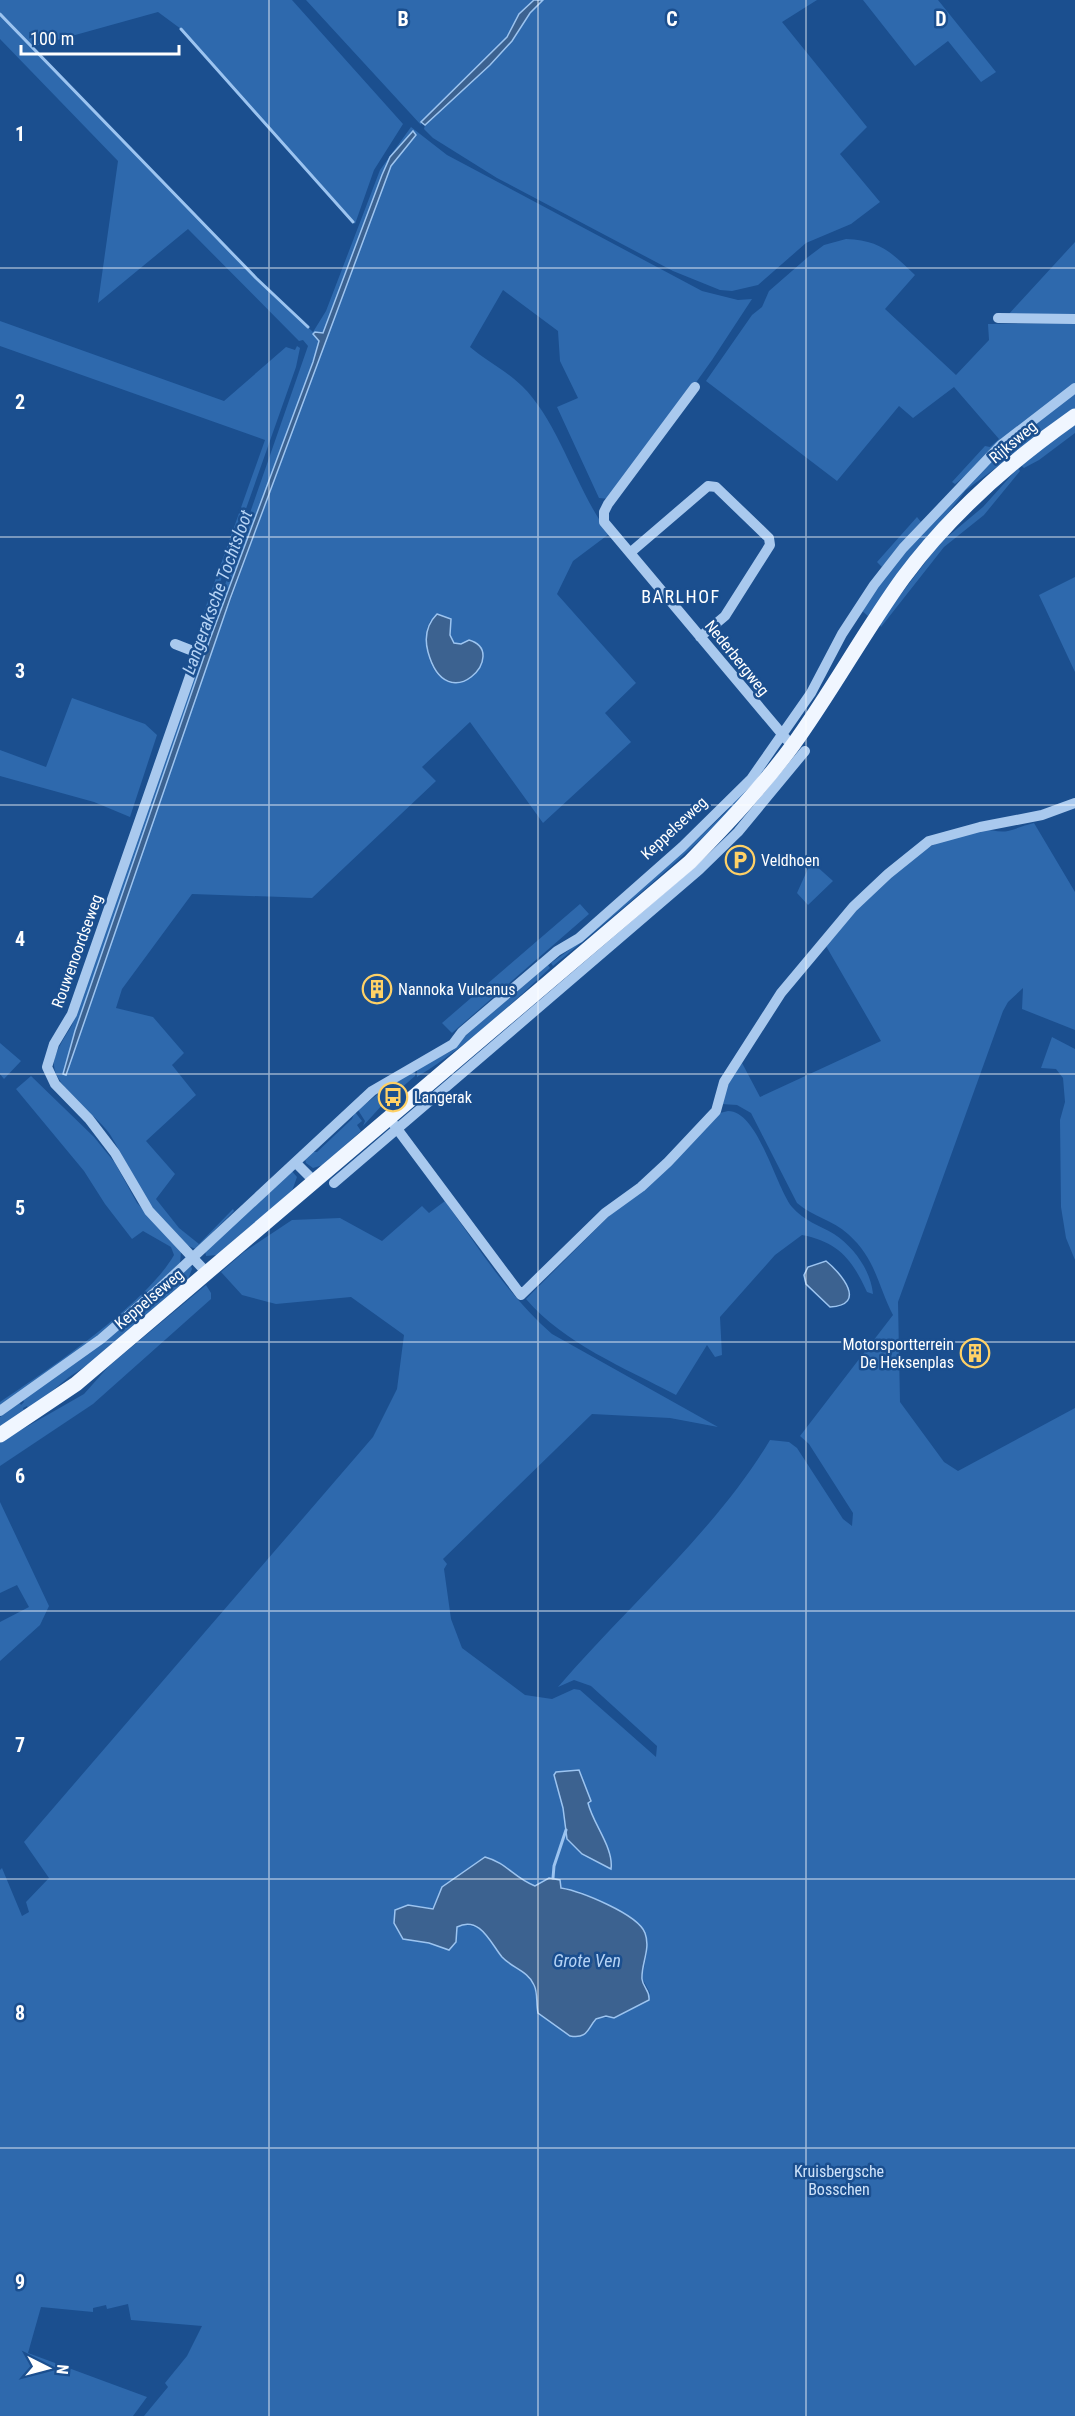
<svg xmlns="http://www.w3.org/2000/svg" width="1075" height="2416" font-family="'Roboto Condensed',sans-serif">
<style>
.green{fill:#2e69ad;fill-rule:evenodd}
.water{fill:#3c6290;stroke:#9cc4f0;stroke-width:1.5}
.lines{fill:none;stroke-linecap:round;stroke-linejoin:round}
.stream{stroke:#9cc4f0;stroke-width:3}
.minor{stroke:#a9c9ee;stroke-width:10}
.major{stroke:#f0f6ff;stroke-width:15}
.grid{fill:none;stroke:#fff;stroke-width:1.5;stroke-opacity:0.55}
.labels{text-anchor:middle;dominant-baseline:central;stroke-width:5;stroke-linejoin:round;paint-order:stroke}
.street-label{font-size:16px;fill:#fff;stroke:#1b4f8f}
.poi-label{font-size:16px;fill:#fff;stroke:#1b4f8f;text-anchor:start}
.park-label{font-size:16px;fill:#cfe3fa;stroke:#1b4f8f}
.water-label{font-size:18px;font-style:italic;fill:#b5d3f5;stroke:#1b4f8f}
.neighbourhood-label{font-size:18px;letter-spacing:1.5px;fill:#fff;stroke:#1b4f8f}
.grid-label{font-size:20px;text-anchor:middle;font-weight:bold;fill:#fff;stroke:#1b4f8f;stroke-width:5;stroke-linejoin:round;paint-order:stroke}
</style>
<rect width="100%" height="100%" fill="#1b4f8f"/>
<path class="green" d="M0 0H292L403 124 374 170 355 224 181 29 158 12 32 47 256 278 313 332 326 311 380 170 411 127 447 155 702 291 738 300 752 299 712 360 628 478 609 499 599 498 557 407 578 398 560 361 558 331 503 290 470 347C486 361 507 371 522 386 559 422 576 490 609 534L573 561 557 594 636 683 605 713 631 742 543 823 470 722 422 767 436 781 312 898 192 894 122 989 116 1008 153 1017 184 1053 172 1065 196 1095 146 1141 175 1174 156 1199 179 1228 199 1244 233 1209 234 1211 196 1249C161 1239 128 1162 109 1133 96 1115 56 1088 54 1066 53 1053 66 1036 72 1025L308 346 303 340 299 341 188 229 98 303 118 161 0 39ZM318 338 322 342 295 424 186 722 66 1075 63 1074 75 1031 209 642 313 362 319 344ZM451 619 450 635 454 643 461 644 469 640 477 643 453 684C449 682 443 679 439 676 427 664 421 634 431 620Z
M306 0H534L519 14 507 37 421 122V125Z
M543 0H817L782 22 867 127 840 154 880 202 851 224 806 243 758 285 732 291 720 290 673 271 497 178 433 138 424 129 425 125 490 65 512 41 530 13Z
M863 0H938L996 72 981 82 948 41 915 66Z
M846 239C880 240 892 253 915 275L885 309 956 375 989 340 988 324 1075 323V385L955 484 952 482 985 446 990 447 999 439 954 387 913 418 899 406 837 481 706 381 752 315 762 307 769 291 808 257 824 245Z
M1075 242V316L1008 315Z
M0 321 224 401 286 347 295 350 297 346 300 348 296 367 205 625 200 623 265 440 0 346Z
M1075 392V409L1013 455 1010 453 1007 455 1009 458 966 490 868 616 861 610 911 543 1001 449 1004 450 1006 448 1005 446Z
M1075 423V433L1039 460 1024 468 1021 465Z
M1018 468 1020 471 984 515 944 547 881 627 879 623 940 543 983 507Z
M917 517 921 522 882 567 877 562Z
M1075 577V672L1039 595Z
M72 698 145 724 157 735 130 817 94 802 0 776V750L46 767Z
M765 766C760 797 587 939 553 966L551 963 569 950 692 844 725 813Z
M1034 823 1075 892V1030L1022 1009 1023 988 1008 1002 1003 1011 898 1302 900 1402 944 1462 958 1471 1075 1408V2416H144L168 2387 165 2383 187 2356 202 2326 131 2320 128 2304 107 2309 106 2305 93 2308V2312L41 2307 28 2353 147 2397 133 2416H0V1870L2 1868 22 1916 29 1912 26 1902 49 1878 24 1842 373 1437 397 1389 404 1335 351 1297 276 1304 242 1295 221 1272 244 1252 292 1220 340 1218 382 1241 422 1206 429 1213 445 1201C478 1247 509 1297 552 1334L718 1427 670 1418 592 1414 443 1559 447 1564 444 1569 451 1619 462 1648 525 1695 552 1699 574 1689 580 1690 656 1757 657 1746 591 1686 574 1680 558 1687C626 1608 717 1529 770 1440L789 1442 797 1448 843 1519 852 1526 853 1513 809 1444 800 1436 893 1315C877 1284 876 1259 848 1234 833 1220 813 1217 797 1203L751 1113 737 1105 721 1104 726 1085 741 1061 760 1097 881 1041 826 946C867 898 912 839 980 830 989 829 999 833 1008 831 1016 829 1025 825 1034 823ZM485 1857 507 1867 517 1877 535 1886 549 1878 561 1888 581 1892 617 1909 641 1928 645 1932 647 1952 642 1978 650 1993 614 2018C598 2014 585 2028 570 2036L537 2004 534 1984 491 1939 480 1928 462 1924 457 1927 456 1942 419 1906 432 1909 442 1887Z
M810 864H814L833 881 808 905 797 893Z
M580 904 589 914 452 1033 442 1023Z
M548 965 550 968C508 1007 466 1047 417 1077V1069L453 1050 465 1036Z
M1052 1037 1075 1049V1260L1066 1238 1061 1207 1060 1120 1065 1102 1063 1078 1056 1069 1041 1068Z
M0 1043 21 1061 4 1079 0 1074Z
M415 1071V1076L384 1103 363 1126 365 1121 358 1110 384 1089Z
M31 1076 94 1137 115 1163 137 1203 181 1251 180 1264 106 1330 0 1406V1402C48 1370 146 1304 174 1255L171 1247 143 1231 132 1239 105 1204 84 1171 16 1089Z
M728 1111C758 1111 775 1185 792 1207 804 1221 819 1225 834 1234 854 1247 871 1271 873 1294L867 1292C852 1259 838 1242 802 1235L775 1255 720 1317 722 1355 715 1357 707 1345 676 1395C623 1367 565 1344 526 1299L618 1207 720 1113Z
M355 1112 362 1121 357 1125 361 1131 323 1165 313 1168 306 1163 305 1159 312 1152H317L352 1119Z
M291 1170 297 1177 292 1191 217 1255 206 1256 205 1251Z
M191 1266 192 1269 187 1282 92 1362 69 1377 29 1410 27 1406 23 1408 25 1413 0 1428V1417L19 1402 21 1405 24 1402 23 1400Z
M206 1285 211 1293V1299L93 1404 0 1466V1442L84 1394 109 1366Z
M0 1502 49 1606 40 1625 0 1661V1622L29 1607 17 1585 0 1593Z"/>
<path class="water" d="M534 0H543L530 13 512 41 490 65 425 125 421 122 507 37 519 14Z
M413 131 416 135 391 166 230 599 66 1075 63 1074 75 1031 209 642 313 362 319 341 313 334 315 332 323 333 382 175 390 157Z
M437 614 451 619 450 635 454 643 461 644 469 640C511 652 447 722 428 652 424 637 426 625 437 614Z
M826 1261C841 1273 868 1305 830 1307L806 1284 804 1275 808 1267Z
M579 1770 591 1801 588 1803C593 1824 614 1848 611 1869L582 1854 567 1839 563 1808 554 1775 556 1772Z
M485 1857C507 1863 514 1878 535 1886L549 1878 560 1880 561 1888C580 1891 638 1914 645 1933 651 1949 641 1964 642 1979 643 1988 650 1990 649 2000L614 2018 606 2016 596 2019C587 2029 588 2039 570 2036L538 2013C536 2004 538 1993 534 1985 528 1971 512 1968 502 1957 491 1944 480 1915 457 1927L456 1942 449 1950 429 1943 403 1939 394 1923 395 1910 408 1905 433 1909 442 1887Z"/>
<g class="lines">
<path class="stream" d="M0 14 256 278 308 327
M181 29 353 222
M553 1878 554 1866 566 1830"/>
<path class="minor" d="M998 318 1075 319
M695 387 608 504 604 512V522L787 740
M631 552 708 486 716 487 769 538 770 545 725 616 700 637
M175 644 198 653 72 1014 54 1044 47 1067 55 1084 89 1119 115 1153 149 1211 207 1273
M389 1118 521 1295 605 1213 641 1187 668 1162 716 1111 724 1082 781 993 853 907 888 874 929 841 980 827 1042 815 1075 803
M296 1163 314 1181
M334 1183 699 870 738 832 805 751
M0 1411 101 1339 160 1288 372 1091 453 1044 462 1032 557 951 579 938 682 847 751 779 811 693 842 634 874 585 903 548 1001 445 1075 388"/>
<path class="major" d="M0 1435 76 1384 690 862C726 825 762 787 793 745 832 691 864 632 903 578 949 516 1012 460 1075 416"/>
</g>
<path class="grid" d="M269 0V2416M538 0V2416M806 0V2416M0 268H1075M0 537H1075M0 805H1075M0 1074H1075M0 1342H1075M0 1611H1075M0 1879H1075M0 2148H1075"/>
<defs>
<g id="parking-ring" transform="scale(1.5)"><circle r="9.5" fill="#1b4f8f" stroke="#ffd166" stroke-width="1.5"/><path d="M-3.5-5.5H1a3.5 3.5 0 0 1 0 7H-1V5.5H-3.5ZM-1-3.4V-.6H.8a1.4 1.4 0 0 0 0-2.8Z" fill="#ffd166"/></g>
<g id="building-ring" transform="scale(1.5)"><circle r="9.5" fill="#1b4f8f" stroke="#ffd166" stroke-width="1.5"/><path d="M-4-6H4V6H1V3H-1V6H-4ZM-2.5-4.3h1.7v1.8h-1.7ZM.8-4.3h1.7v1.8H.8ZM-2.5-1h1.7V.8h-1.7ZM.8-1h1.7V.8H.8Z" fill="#ffd166"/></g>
<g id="bus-ring" transform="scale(1.5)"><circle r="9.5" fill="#1b4f8f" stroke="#ffd166" stroke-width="1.5"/><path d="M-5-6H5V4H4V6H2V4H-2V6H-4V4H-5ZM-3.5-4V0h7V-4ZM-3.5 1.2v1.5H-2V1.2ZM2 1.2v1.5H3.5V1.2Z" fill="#ffd166"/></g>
</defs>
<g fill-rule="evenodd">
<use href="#parking-ring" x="740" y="860"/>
<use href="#building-ring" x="377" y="989"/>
<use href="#bus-ring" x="393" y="1097"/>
<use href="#building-ring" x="975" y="1353"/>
</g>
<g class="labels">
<g class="street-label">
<text transform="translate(1013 442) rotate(-40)">Rijksweg</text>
<text transform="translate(737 658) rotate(51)">Nederbergweg</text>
<text transform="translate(674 828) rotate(-43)">Keppelseweg</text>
<text transform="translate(77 951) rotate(-70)">Rouwenoordseweg</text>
<text transform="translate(149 1299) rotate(-40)">Keppelseweg</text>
</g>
<g class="poi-label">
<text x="761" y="860">Veldhoen</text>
<text x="398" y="989">Nannoka Vulcanus</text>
<text x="414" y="1097">Langerak</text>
<text x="954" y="1344" text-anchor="end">Motorsportterrein<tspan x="954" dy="18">De Heksenplas</tspan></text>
</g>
<g class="park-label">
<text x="839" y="2171">Kruisbergsche<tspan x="839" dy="18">Bosschen</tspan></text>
</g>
<g class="water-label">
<text transform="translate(217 592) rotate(-70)">Langeraksche Tochtsloot</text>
<text x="587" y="1960">Grote Ven</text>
</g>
<g class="neighbourhood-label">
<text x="681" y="596">BARLHOF</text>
</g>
</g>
<g class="grid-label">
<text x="403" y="26">B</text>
<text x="672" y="26">C</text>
<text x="941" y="26">D</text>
<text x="20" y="141">1</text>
<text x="20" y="409">2</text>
<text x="20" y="678">3</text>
<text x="20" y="946">4</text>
<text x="20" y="1215">5</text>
<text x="20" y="1483">6</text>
<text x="20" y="1752">7</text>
<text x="20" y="2020">8</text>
<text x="20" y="2289">9</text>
</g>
<g transform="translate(48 2368) rotate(96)" stroke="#1b4f8f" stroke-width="4.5" paint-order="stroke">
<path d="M0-4.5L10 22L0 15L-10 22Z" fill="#ffffff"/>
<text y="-9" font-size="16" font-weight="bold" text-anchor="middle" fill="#ffffff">N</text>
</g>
<path d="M21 45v9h158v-9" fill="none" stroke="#ffffff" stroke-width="3"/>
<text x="30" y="45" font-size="18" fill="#ffffff" stroke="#1b4f8f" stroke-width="4.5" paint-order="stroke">100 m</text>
</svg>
